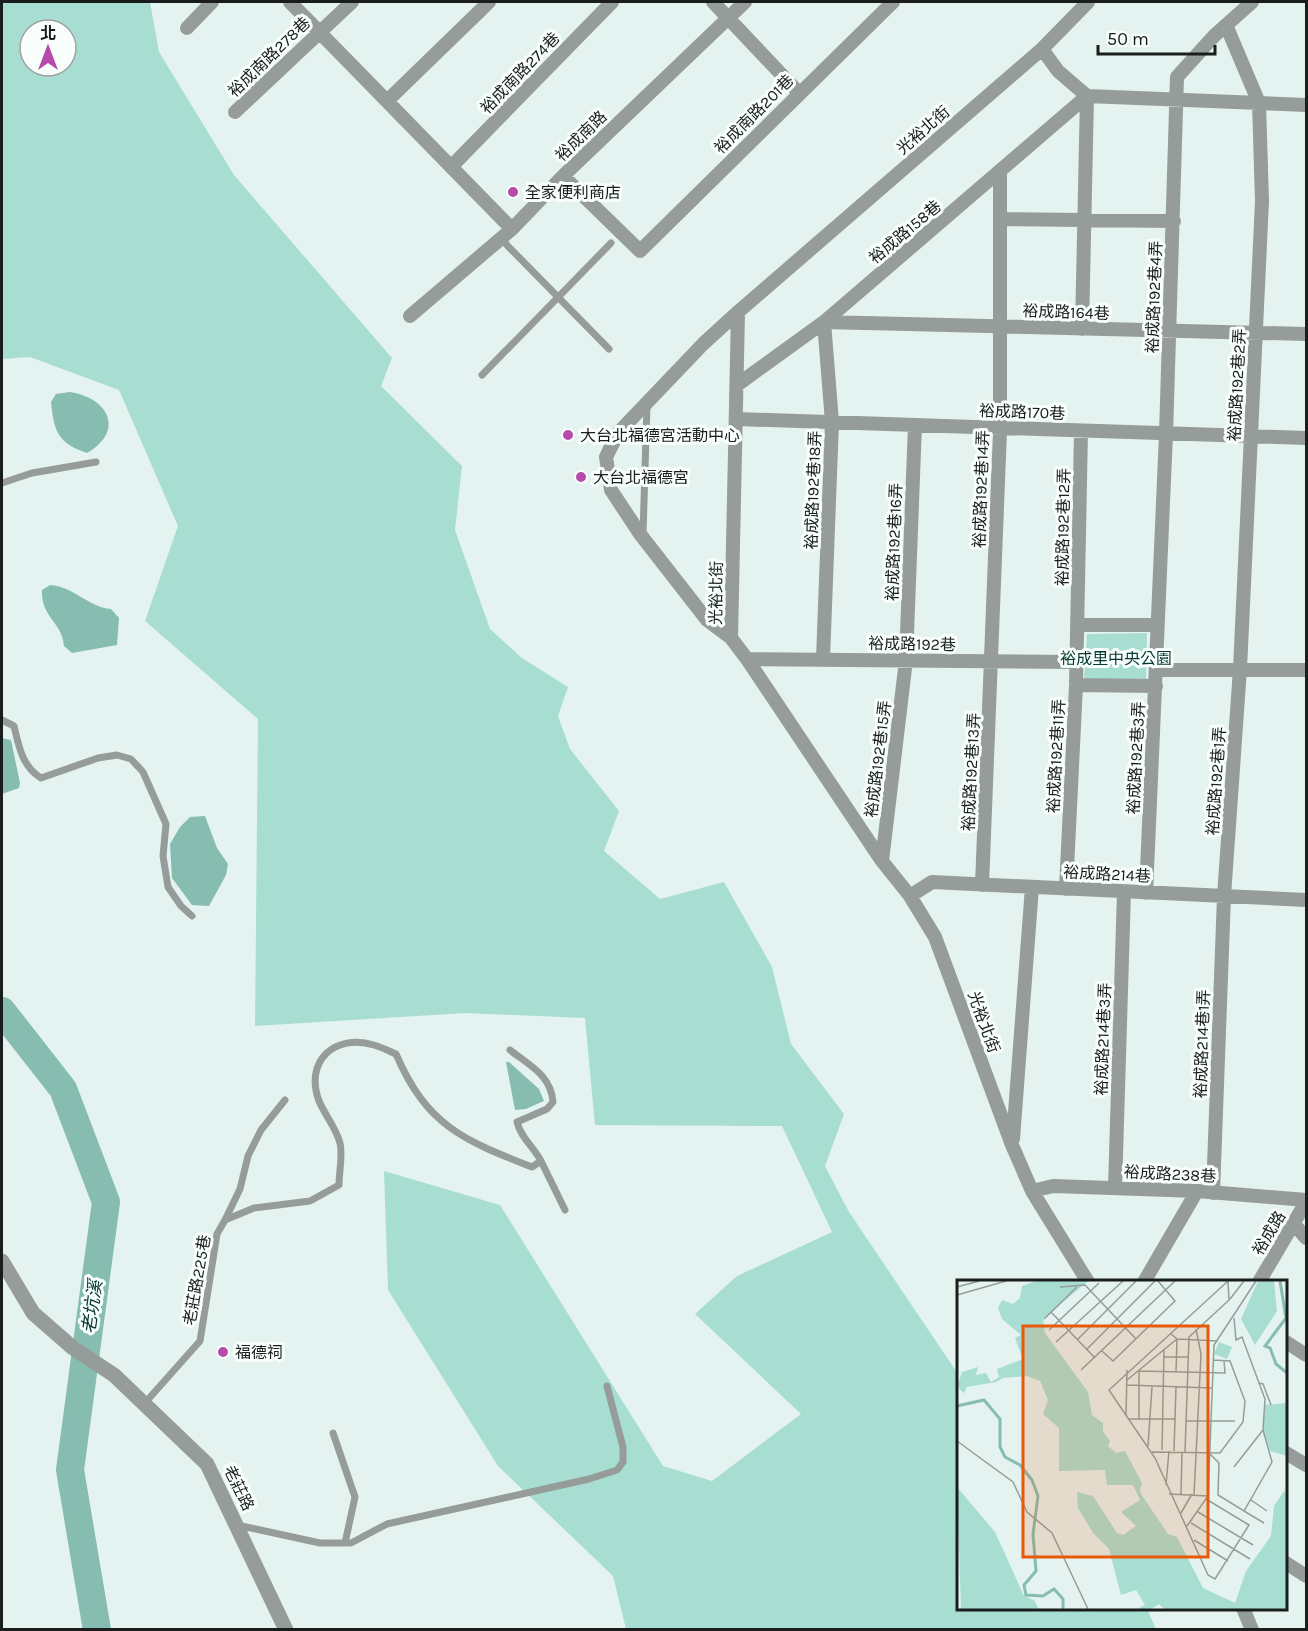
<svg xmlns="http://www.w3.org/2000/svg" width="1308" height="1631" font-family="Karla,'Noto Sans TC',sans-serif">
<style>
.green{fill:#a8ded1;fill-rule:evenodd}
.water{fill:#87bdb0}
.lines{fill:none;stroke-linecap:round;stroke-linejoin:round}
.river{stroke:#87bdb0;stroke-width:28}
.service{stroke:#959c9a;stroke-width:7}
.minor{stroke:#959c9a;stroke-width:14}
.tertiary{stroke:#959c9a;stroke-width:15}
.poi-dot{fill:#b64bab;stroke:#f8fefc;stroke-width:2}
.labels{text-anchor:middle;dominant-baseline:central;stroke-width:6;stroke-linejoin:round;paint-order:stroke}
.street-label{font-size:16px;fill:#191e1d;stroke:#f8fefc}
.poi-label{font-size:16px;fill:#191e1d;stroke:#f8fefc;text-anchor:start}
.park-label{font-size:16px;fill:#053930;stroke:#f8fefc}
.water-label{font-size:18px;font-style:italic;fill:#03372e;stroke:#f8fefc}
.inset-river{fill:none;stroke:#87bdb0;stroke-width:3}
.inset-road{fill:none;stroke:#939e9b;stroke-width:1.5}
.view{fill:#e8590c;fill-opacity:0.15;stroke:#e8590c;stroke-width:3}
.inset-edge{fill:none;stroke:#191e1d;stroke-width:3}
</style>
<rect width="100%" height="100%" fill="#e4f3ef"/>
<path class="green" d="M2 2H150L159 52 234 175 392 358 381 386 462 466 455 530 490 629 522 658 568 687 558 716 570 749 619 811 604 851 660 899 724 882 772 967 791 1044 844 1114 825 1166 849 1212 958 1374V1608L1147 1609 1156 1629H626L613 1576 498 1466 388 1290 384 1171 500 1205 663 1466 712 1481 801 1414 695 1314 737 1276 832 1232 782 1126 595 1125 585 1018 465 1013 255 1026 258 719 145 621 178 526 119 390 30 357 2 359ZM30 30H66V66H30Z
M1147 633 1146 682 1084 680 1087 634Z"/>
<path class="water" d="M70 392C109 398 125 431 87 453 58 443 54 432 51 402L56 394Z
M50 585C73 586 88 607 111 609L119 618 117 645 72 653 64 646C62 621 41 618 42 590Z
M2 738 11 740 20 783 19 788 2 794Z
M205 816 217 848 228 864 226 875 209 906 192 905 172 878 170 844 180 827 190 817Z
M506 1062H509L539 1089 544 1101 526 1109 515 1110Z"/>
<g class="lines">
<path class="river" d="M2 1011 63 1089 106 1202 70 1470 97 1630"/>
<path class="service" d="M501 239 609 349
M482 375 611 243
M2 483 32 473 96 462
M643 534 647 404
M2 720 14 726C19 747 22 766 41 778L98 758 117 755 131 759 143 772 166 824 163 856 168 887 181 906 192 916
M541 1161 565 1210
M225 1220 240 1189 248 1156 261 1130 285 1100
M144 1404 200 1341 217 1234 225 1220 254 1208 310 1201 339 1185C339 1172 343 1155 340 1143 336 1128 325 1115 319 1101 304 1061 335 1033 374 1045 381 1047 389 1051 396 1054 427 1126 463 1140 532 1167L541 1161C533 1146 521 1138 517 1122L547 1109 553 1102C551 1075 529 1065 510 1050
M333 1433 355 1497 345 1543
M237 1525 320 1543H351L387 1524 589 1479 617 1470 623 1462V1447L607 1386"/>
<path class="minor" d="M290 2 512 229
M713 2 799 93
M187 28 212 2
M1042 49 1058 71 1087 96 1082 329
M387 101 489 2
M235 112 352 2
M451 167 612 2
M563 176 640 251 893 2
M1000 219 1174 221
M410 316 512 229 563 176 745 2
M737 385 824 322 1087 96 1306 105
M736 419 1306 438
M1078 625H1157
M731 638 738 312
M747 659 1076 662
M823 659 832 422 824 322 1306 334
M1156 670H1306
M1076 685 1156 686
M882 861 906 660 915 425
M982 885 1000 431V173
M1066 889 1076 685 1081 431
M1146 893 1166 434 1177 77 1214 36 1252 2
M910 896 932 882 1306 900
M1013 1139 1032 887
M1115 1188 1124 892
M1032 1191 1053 1186 1197 1191 1306 1200
M1213 1193 1224 896 1240 669 1262 201 1259 103 1226 25
M1294 1224 1306 1238
M1088 1282 1032 1191 1012 1145 935 937 910 896 882 861 747 659 731 638 707 620 640 534 611 490 606 457 618 433 703 344 738 312 1042 49 1088 2
M1144 1282 1197 1191
M1259 1282 1306 1202
M1286 1342 1306 1355
M1286 1453 1306 1465
M1286 1563 1306 1576
M1243 1608 1252 1630"/>
<path class="tertiary" d="M2 1261 33 1313 73 1348 114 1375 207 1464 286 1630"/>
</g>
<g class="poi-dot">
<circle cx="513" cy="192" r="6"/>
<circle cx="568" cy="435" r="6"/>
<circle cx="581" cy="477" r="6"/>
<circle cx="223" cy="1352" r="6"/>
</g>
<g class="labels">
<g class="street-label">
<text transform="translate(269 57) rotate(-44)">裕成南路278巷</text>
<text transform="translate(520 73) rotate(-46)">裕成南路274巷</text>
<text transform="translate(754 114) rotate(-45)">裕成南路201巷</text>
<text transform="translate(923 130) rotate(-41)">光裕北街</text>
<text transform="translate(581 136) rotate(-44)">裕成南路</text>
<text transform="translate(905 232) rotate(-40)">裕成路158巷</text>
<text transform="translate(1154 297) rotate(-88)">裕成路192巷4弄</text>
<text transform="translate(1066 312) rotate(2)">裕成路164巷</text>
<text transform="translate(1237 385) rotate(-87)">裕成路192巷2弄</text>
<text transform="translate(1022 412) rotate(2)">裕成路170巷</text>
<text transform="translate(981 489) rotate(-88)">裕成路192巷14弄</text>
<text transform="translate(813 490) rotate(-88)">裕成路192巷18弄</text>
<text transform="translate(1063 527) rotate(-89)">裕成路192巷12弄</text>
<text transform="translate(894 542) rotate(-88)">裕成路192巷16弄</text>
<text transform="translate(716 593) rotate(-89)">光裕北街</text>
<text transform="translate(912 644) rotate(1)">裕成路192巷</text>
<text transform="translate(1056 756) rotate(-87)">裕成路192巷11弄</text>
<text transform="translate(1136 758) rotate(-87)">裕成路192巷3弄</text>
<text transform="translate(878 759) rotate(-83)">裕成路192巷15弄</text>
<text transform="translate(971 772) rotate(-87)">裕成路192巷13弄</text>
<text transform="translate(1216 781) rotate(-86)">裕成路192巷1弄</text>
<text transform="translate(1107 874) rotate(3)">裕成路214巷</text>
<text transform="translate(984 1022) rotate(70)">光裕北街</text>
<text transform="translate(1103 1039) rotate(-88)">裕成路214巷3弄</text>
<text transform="translate(1202 1044) rotate(-88)">裕成路214巷1弄</text>
<text transform="translate(1170 1174) rotate(3)">裕成路238巷</text>
<text transform="translate(1269 1233) rotate(-59)">裕成路</text>
<text transform="translate(197 1280) rotate(-80)">老莊路225巷</text>
<text transform="translate(239 1488) rotate(64)">老莊路</text>
</g>
<g class="poi-label">
<text x="525" y="192">全家便利商店</text>
<text x="580" y="435">大台北福德宮活動中心</text>
<text x="593" y="477">大台北福德宮</text>
<text x="235" y="1352">福德祠</text>
</g>
<g class="park-label">
<text x="1116" y="658">裕成里中央公園</text>
</g>
<g class="water-label">
<text transform="translate(92 1307) rotate(-82)">老坑溪</text>
</g>
</g>
<g transform="translate(957 1280)">
<rect width="330" height="330" fill="#e4f3ef"/>
<path d="M79 1H131L86 39 88 53 131 112 135 135 146 143V152L153 161 151 166 159 173 168 171 185 203 183 211 186 217 211 254 220 257 246 308 278 323 289 291 314 256 317 226 327 211 330 213V329H207L202 324 194 329H180L188 325 179 310 164 315 152 269 136 253 121 228 120 212 136 216 160 253 166 255 179 246 164 232 183 220 176 205H150L148 190 102 191V148L86 134 91 120 83 101 70 96 46 98 39 102 10 107 7 113 3 110 1 104 5 92 21 87 19 95 29 93 34 102 42 97 40 89 66 79 58 58 64 55 45 39 41 28 45 20 56 24 63 18 65 6ZM301 1H317L320 31 298 65 284 39ZM262 62 275 67 270 79 257 74ZM330 123V176L313 171 306 149 308 125ZM0 207 38 252 67 316 77 320 82 329H4Z" fill="#a8ded1"/>
<path class="inset-river" d="M323 1 329 38 308 66 313 68 319 84 330 93M0 126 27 120 43 139V167L48 177 63 185 75 200 81 216 76 254 79 291 67 305 69 315 86 316 97 309 106 319V329"/>
<path class="inset-road" d="M0 7 22 1M103 7 128 5 179 59M0 15 49 1M273 19 287 1M94 32 138 78M87 39 120 7M92 50 142 3M213 53 220 59 219 92M120 60 179 1M99 62 166 1M130 69 198 1M145 71 156 81 218 21 201 1M207 77H232M124 90 218 1M170 100 220 59 261 61M302 103 306 104 314 125M170 105 255 108M169 136 170 90M172 139H218M182 139V91L268 93 267 81M229 141H278M0 161 56 202 70 232 95 253 131 329M191 166 195 107M205 170 207 70M217 171 219 107M195 172 263 173 286 142 288 121 273 81 256 80M228 172 232 57 272 20 271 2M252 173 262 183 261 215 287 231 315 182 306 150 308 119 285 57 279 60 277 38M277 187 306 150M209 205 212 171M212 214 251 216M224 214 225 172M237 215 244 74 239 49M249 219 292 245 258 299 251 295 198 178 152 110 271 1M294 220 310 231M287 231 307 243M241 232 296 265M224 233 235 214M234 243 293 279M230 246 251 216 257 65 299 1M237 260 271 281"/>
<path class="view" d="M66 46H251V277H66Z"/>
<rect width="330" height="330" class="inset-edge"/>
</g>
<rect width="1308" height="1631" fill="none" stroke="#191e1d" stroke-width="6"/>
<g transform="translate(48 48)"><circle r="28" fill="#f8fefc" stroke="#9fa4a3" stroke-width="1.5"/>
<path d="M0-4.5L10 22L0 15L-10 22Z" fill="#b64bab"/>
<text y="-9" font-size="16" font-weight="bold" text-anchor="middle" fill="#191e1d">北</text>
</g>
<path d="M1098 45v9h117v-9" fill="none" stroke="#191e1d" stroke-width="3"/>
<text x="1107" y="45" font-size="18" fill="#191e1d" stroke="#f8fefc" stroke-width="4.5" paint-order="stroke">50 m</text>
</svg>
